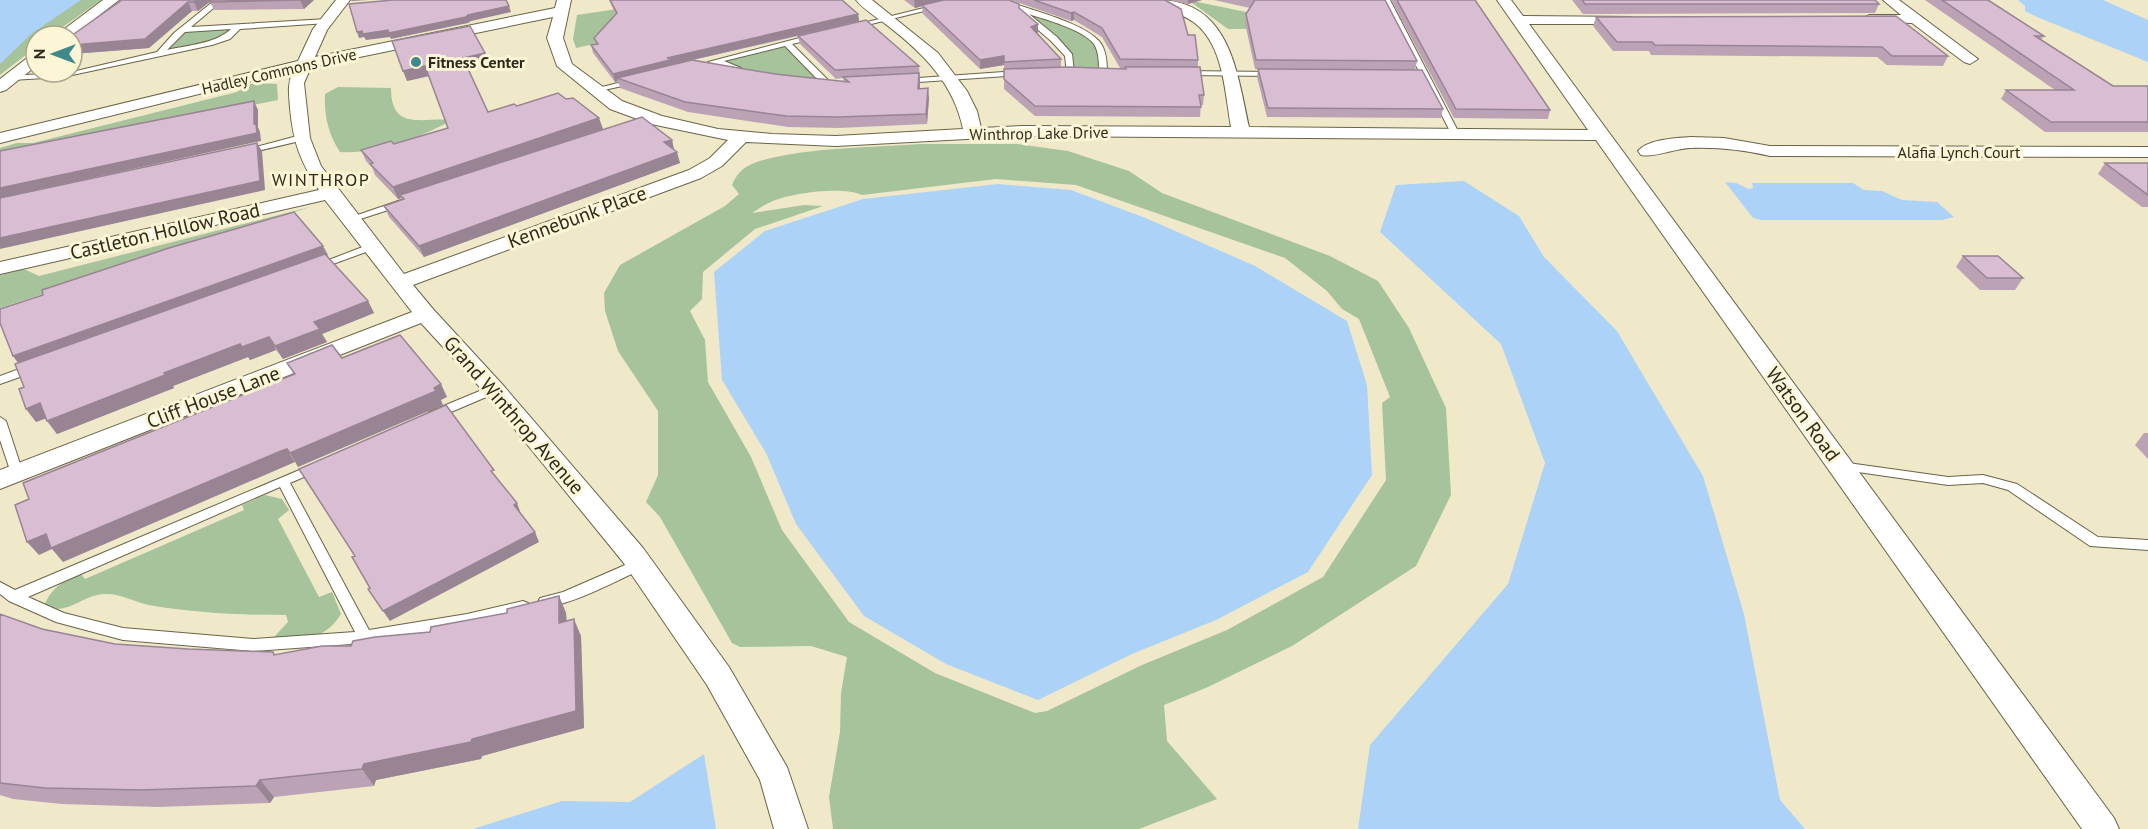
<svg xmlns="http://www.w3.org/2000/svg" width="2148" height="829" font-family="'PT Sans',sans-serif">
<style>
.green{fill:#a7c39b;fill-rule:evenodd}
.water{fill:#acd2f8}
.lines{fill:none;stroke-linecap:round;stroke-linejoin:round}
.service-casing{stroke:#696447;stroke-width:2}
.minor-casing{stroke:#696447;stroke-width:2}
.service{fill:#fff;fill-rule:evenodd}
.minor{fill:#fff;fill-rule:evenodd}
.wall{fill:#bba3b5;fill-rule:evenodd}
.shaded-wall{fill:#988493}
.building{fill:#d9bdd2;stroke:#988493;stroke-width:1.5}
.poi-dot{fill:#40898b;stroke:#fdf6d6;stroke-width:2}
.labels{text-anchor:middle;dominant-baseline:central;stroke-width:6;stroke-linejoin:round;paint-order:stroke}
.far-poi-label{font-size:16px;font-weight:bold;fill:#2c2a1e;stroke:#fdf6d6;text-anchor:start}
.far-street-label{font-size:16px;fill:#2c2a1e;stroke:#fdf6d6}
.far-neighbourhood-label{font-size:18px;letter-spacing:1.5px;fill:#2c2a1e;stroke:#fdf6d6}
.street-label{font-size:20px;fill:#2c2a1e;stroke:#fdf6d6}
</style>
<rect width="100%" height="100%" fill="#efe9c9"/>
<path class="green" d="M0 0H101L50 36H36V47L0 75Z
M793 0 576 48 573 39 577 15 650 4Z
M1188 0 1251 13 1392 28 1228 29Z
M1020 10 1081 31 1097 42 1103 72H1070L1069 56Z
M239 26 227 37 161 53 184 30Z
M786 43 825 82 755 75 716 61Z
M255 83 277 84 278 100 0 155V148L17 143H33L237 92 247 85Z
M338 87 391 88C391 132 423 117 452 120 418 139 379 154 340 152 328 134 324 115 325 94Z
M920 144H1017L1068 151 1129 171 1162 193 1330 256 1378 281 1409 328 1446 408 1451 495 1416 566 1292 646 1208 687 1164 705 1167 741 1217 799 1139 829H833L829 797 840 732 841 693 847 657 811 646 740 647 732 643 660 517 646 502 658 475V411L618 351 605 311 604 293 620 265 725 206 739 194 732 185C736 176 739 172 746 167 779 148 879 147 920 144ZM996 179 1076 185 1285 258 1327 291 1342 309 1359 319 1390 397 1382 403 1386 480 1323 577 1227 630 1142 665 1047 711 1035 713 935 673 849 622 782 530 751 457 708 382 705 340 690 311 702 299 703 272 755 229 823 206 804 205 752 213C758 209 766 204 773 201 793 193 842 186 862 195Z
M310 207 0 308V275L24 269 39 276Z
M265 495 282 499 289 510 278 519 319 597 332 592 341 614C324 642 302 638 273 638L288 622 286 615C241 615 194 613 149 605 135 602 119 593 105 594 83 594 67 617 44 606 52 587 63 581 81 574L85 579 244 510 242 505Z"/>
<path class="water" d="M0 0H81L31 34 0 64Z
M2018 0H2103L2148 20V62L2037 17 2025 11V6Z
M1464 181 1519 216 1544 257 1617 331 1703 476 1744 614 1780 800 1805 829H1358L1370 745 1508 584 1545 463 1501 344 1380 232 1396 185Z
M1725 182 1736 183 1749 189 1753 188 1752 183H1853L1864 190 1882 191 1902 200 1937 202 1954 217 1942 220H1761L1753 218Z
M998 184 1071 190 1148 219 1255 266 1347 321 1367 385 1372 475 1308 572 1216 620 1132 654 1038 700 946 664 864 616 796 524 766 453 722 380 714 272 765 231 863 199Z
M704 754 716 829H473L562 801 630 802Z"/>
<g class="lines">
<g class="service-casing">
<path id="service" d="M215 0H223L191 27 327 19 331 21 327 23 240 29 230 39 212 45 63 77 11 80 7 78 11 76 72 72 157 52 174 33ZM231 29C215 44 188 45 167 50L185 32Z
M956 0H969L855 28 851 26Z
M994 0H1004C1029 10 1082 22 1099 41 1106 49 1107 61 1107 72L1103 74 1099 72C1099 63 1099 52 1094 44 1082 29 1046 20 1029 14L1057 37 1072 54 1074 72 1067 74 1065 56 1051 41 1023 17 1022 15 1026 13Z
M1382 0H1390L1459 133 1458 135 1451 133Z
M815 34H818V38L792 44 828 80V84H822L785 46 724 61 741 68 742 70 738 72 708 62Z
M1018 71H1021V75L904 83 900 81 904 79Z
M1183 71 1273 72 1277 74 1273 76 1186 75H1183Z
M634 79 638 81 637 83 594 92 590 90Z
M301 135 305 138 304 140 245 154 241 151Z
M401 200 404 201V205L351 222 346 219Z
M373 243 377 244V248L322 268H314L313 266Z
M33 364 37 365 39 368 37 371 0 384V376Z
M494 385 500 389 498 392 437 418H429L427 415 429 412Z
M0 417 6 421 23 473 21 476H13L11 473 0 440Z
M1841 462 1948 477 1983 475 2017 484 2098 537 2148 540V550L2090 546 2008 490 1983 483 1948 485 1837 469 1835 466 1837 463Z
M316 463 320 464 322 467 320 470 290 483 369 630 467 614 523 601 528 603 530 607 528 611 467 626 365 643 253 651 123 640 56 622 9 601 0 594V582L15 590ZM280 487 355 632 253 639 123 628 64 613 28 597Z
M639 559 644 560 646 564 644 568C624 577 559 612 540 606L538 602 540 598 563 592Z"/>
</g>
<g class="minor-casing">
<path id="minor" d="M103 0H119L72 36H55Z
M336 0H350L327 30 315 57 555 8 557 0H571L563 38 572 64 622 101 662 116 718 129 772 134 836 136 963 129C954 84 924 54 888 26 878 18 864 10 856 0H872L938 53 967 91 977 111 981 128 1023 126 1231 127C1225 94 1224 47 1196 24 1185 15 1166 10 1157 0 1230 0 1237 72 1249 127L1588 130 1497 0H1511L1523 16 1632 17 1634 20 1627 24H1529L2114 818 2119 829H2082L1596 140 1023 136 836 146 746 142 722 166 701 178 413 285 433 309 502 384 643 548 729 667 787 767 808 829H774L760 780 707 685 623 562 486 394 421 323 0 489V470L412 312 325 200 0 274V262L319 190C300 161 293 142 290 108 289 94 287 84 293 71L0 143V133L298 61 313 29ZM553 17 547 38 557 66 610 109 651 124 728 140 710 158 689 170 404 274 321 166 310 138 304 83 311 67Z
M1883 0H1899L1978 59 1970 64 1964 62 1912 23 1864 22 1862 19 1869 15H1901Z
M36 53V66L6 90 0 92V79L31 55Z
M1691 137 1724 138 1770 146 2148 147V157L1770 156C1744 150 1718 147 1691 148 1676 148 1654 158 1641 155L1638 151C1648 139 1676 138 1691 137Z"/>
</g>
<use href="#service" class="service"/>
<use href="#minor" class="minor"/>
</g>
<path class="wall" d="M122 0H212L198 11H192L149 48 72 54V36Z
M314 0 304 9 214 10 210 2Z
M609 0H842L858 14 859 21 919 66 920 83V89L929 98 927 124 839 128 788 127 688 112 620 88 618 81 615 82 593 53 591 45 596 44 594 38 616 15ZM842 26 798 36 800 44 836 79 843 78 844 82 675 64Z
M904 0H1009L1038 24V33H1037L1061 59V67L1125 69 1120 68 1102 37 1074 20 1071 21 1011 0H1165L1188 35 1198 60V67L1204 95 1203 105H1201L1200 117 1035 116 1004 89V65L980 69 923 14 922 6 915 8Z
M1169 0H1202L1188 4Z
M1214 0H1385L1417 61 1415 70 1255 69 1245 23 1246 14 1250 8Z
M1391 0H1475L1550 110 1548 119 1454 118Z
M1572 0H1875L1879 4 1875 13 1583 14Z
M1925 0H1988L2044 36 2041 40 2113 86H2148V132H2045L2001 99 2006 90H2055Z
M1896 16 1948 56 1943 66 1887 65 1877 57 1651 55 1649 51H1613L1593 26 1596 17Z
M485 53 488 64 468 68 488 112 517 106 603 129 560 144 672 140 674 150 680 163 424 257 389 217 384 206 402 200 401 198 398 199 375 175 372 167 366 161 361 150 394 144 448 128 429 76 407 81Z
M1258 69 1443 109 1441 118 1267 117 1257 77Z
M2105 163H2148V207H2142L2098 174Z
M328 255 327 256 368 301 374 313 322 334 327 342 283 359 276 350 250 360 248 357 173 386 174 388 57 434 45 418 36 422 24 387 18 363 13 356Z
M1963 256 2023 278 2015 290H1980L1956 267Z
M2144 433H2148V459L2135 445Z
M559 596 566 613 567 621 581 636 584 728 482 756 481 759 376 780 374 786 274 797 270 803 158 807 62 804 13 799 0 795V614L42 629 115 644 188 649 273 652 276 655 351 646 430 632 507 613Z"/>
<path class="shaded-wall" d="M197 0H212L198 11 194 2Z
M300 0H314L304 9Z
M351 0H368L352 1Z
M914 0H947L915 8Z
M1188 0H1202L1188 4Z
M188 2 192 11 149 48 72 54V45Z
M509 6 511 12 471 21 468 23 391 39 390 37 366 40 364 37 359 38 357 32 468 15Z
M1074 12V20L1071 21V13Z
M858 14 859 21 675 64 617 78 618 81 615 82 613 74 667 58Z
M1038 24V33L1031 35V27Z
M485 53 488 64 467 68 463 58Z
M1004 56V65L980 69V60Z
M425 66 429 76 407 81 403 71Z
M919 73 920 83 919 99 918 89Z
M928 88 929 98 927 124 926 114Z
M254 101 258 110V127L260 132 261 141 0 198V188L254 124Z
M599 118 603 129 402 197 400 195 401 198 398 199 393 187Z
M672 140 674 150 664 142Z
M257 143 262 151 265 190 0 249V238Z
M677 152 680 163 424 257 419 246Z
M323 246 328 255 21 366 13 356Z
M368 301 374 313 322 334 327 342 283 359 275 346 314 322Z
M269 337 276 350 250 360 242 347Z
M240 344 248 357 173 386 174 388 57 434 47 421 164 373Z
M441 384 447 397 441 400 443 405 298 467 290 453Z
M40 403 50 417 36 422 26 409Z
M287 449 295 462 63 562 52 549 39 555 27 542 46 534Z
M517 503 521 514 518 515 514 505Z
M535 532 539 542 390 621 383 611Z
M559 596 566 613 567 640 559 623Z
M574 619 581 636 584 728 482 756 481 759 376 780 374 786 362 769 364 764 472 739Z
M260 780 274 797 270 803 256 786Z"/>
<path class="building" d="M122 0H197L194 2H188L145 39 72 45 71 36Z
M212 0H300L210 2Z
M393 0H506L509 6 468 15 466 17 389 33 388 30 363 34 362 31 357 32 349 4Z
M610 0H842L858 14 667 58 674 59 613 74 591 45 598 44 594 38 617 13Z
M944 0H1009L1019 4V8L1038 24 1031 27 1061 59 1004 62V56L980 60 922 5Z
M1034 0H1165L1181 9 1188 35H1195L1198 60 1120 59 1102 28 1074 12 1071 13Z
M1254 0H1385L1417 61 1256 60 1246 14 1255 0Z
M1397 0H1475L1550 110 1456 109Z
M1582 0H1875L1879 4H1585Z
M1942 0H1988L2044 36H2035L2113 86H2148V122H2051L2006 90H2074Z
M1896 16 1948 56H1892L1882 47 1655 45 1652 42H1617L1596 17Z
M866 20 919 66 835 70 798 36Z
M470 26 485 53 463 58 488 112 514 104 517 106 558 93 566 99 573 98 599 118 393 187 370 164 373 163 361 150 391 141 394 144 448 128 425 66 403 71 392 41Z
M692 60 775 74 849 82 843 77 919 73 918 89 928 88 926 114 838 117 786 116 685 102 617 78Z
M1068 67 1126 69 1125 67H1200L1204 95H1199L1201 107 1035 106 1004 79V69Z
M1258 69 1422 70 1443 109 1268 108Z
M254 101V124H256L257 133 0 188V151Z
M642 117 672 140 664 142 677 152 419 246 384 206 404 199 400 195Z
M257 143 260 181 0 238V198Z
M2105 163H2148V195Z
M294 212 323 246 13 356 0 323V309L43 295 42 290 169 248Z
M325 254 368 301 314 322 320 329 275 346 269 337 242 347 240 344 164 373 165 375 47 421 40 403 26 409 19 389 24 387 15 364Z
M1963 256H1998L2023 278H1987Z
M400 335 441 384 434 388 436 391 290 453 287 449 281 451 51 548 46 534 27 542 15 505 29 499 23 483 295 374 287 363 332 345 342 358Z
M446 405 494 470 491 471 517 503 514 505 535 532 383 611 368 589 370 588 352 557 355 556 299 469Z
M559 596V623L574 619 576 711 472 739 471 742 364 764 362 769 260 780 256 786 142 790 45 788 0 783V614L42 629 115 644 188 649 273 652 274 655 322 646H351L353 641 375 637 430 632 431 627 507 613V609Z"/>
<circle class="poi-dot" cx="416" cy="62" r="6"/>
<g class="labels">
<g class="far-poi-label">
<text x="428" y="62">Fitness Center</text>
</g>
<g class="far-street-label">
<text transform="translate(279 71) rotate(-13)">Hadley Commons Drive</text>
<text transform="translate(1039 133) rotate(-1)">Winthrop Lake Drive</text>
<text x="1959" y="152">Alafia Lynch Court</text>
</g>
<g class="far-neighbourhood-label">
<text x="321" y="179">WINTHROP</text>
</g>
<g class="street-label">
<text transform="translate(577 217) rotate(-20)">Kennebunk Place</text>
<text transform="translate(165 231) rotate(-13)">Castleton Hollow Road</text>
<text transform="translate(213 397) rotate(-21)">Cliff House Lane</text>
<text transform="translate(1803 414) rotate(54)">Watson Road</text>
<text transform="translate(514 415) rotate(49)">Grand Winthrop Avenue</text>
</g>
</g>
<g transform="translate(54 54) rotate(270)"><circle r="28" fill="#fdf6d6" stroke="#a9a48c" stroke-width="1.5"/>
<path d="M0-4.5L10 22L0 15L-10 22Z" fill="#40898b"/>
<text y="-9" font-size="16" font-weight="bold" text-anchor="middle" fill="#2c2a1e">N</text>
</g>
</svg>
